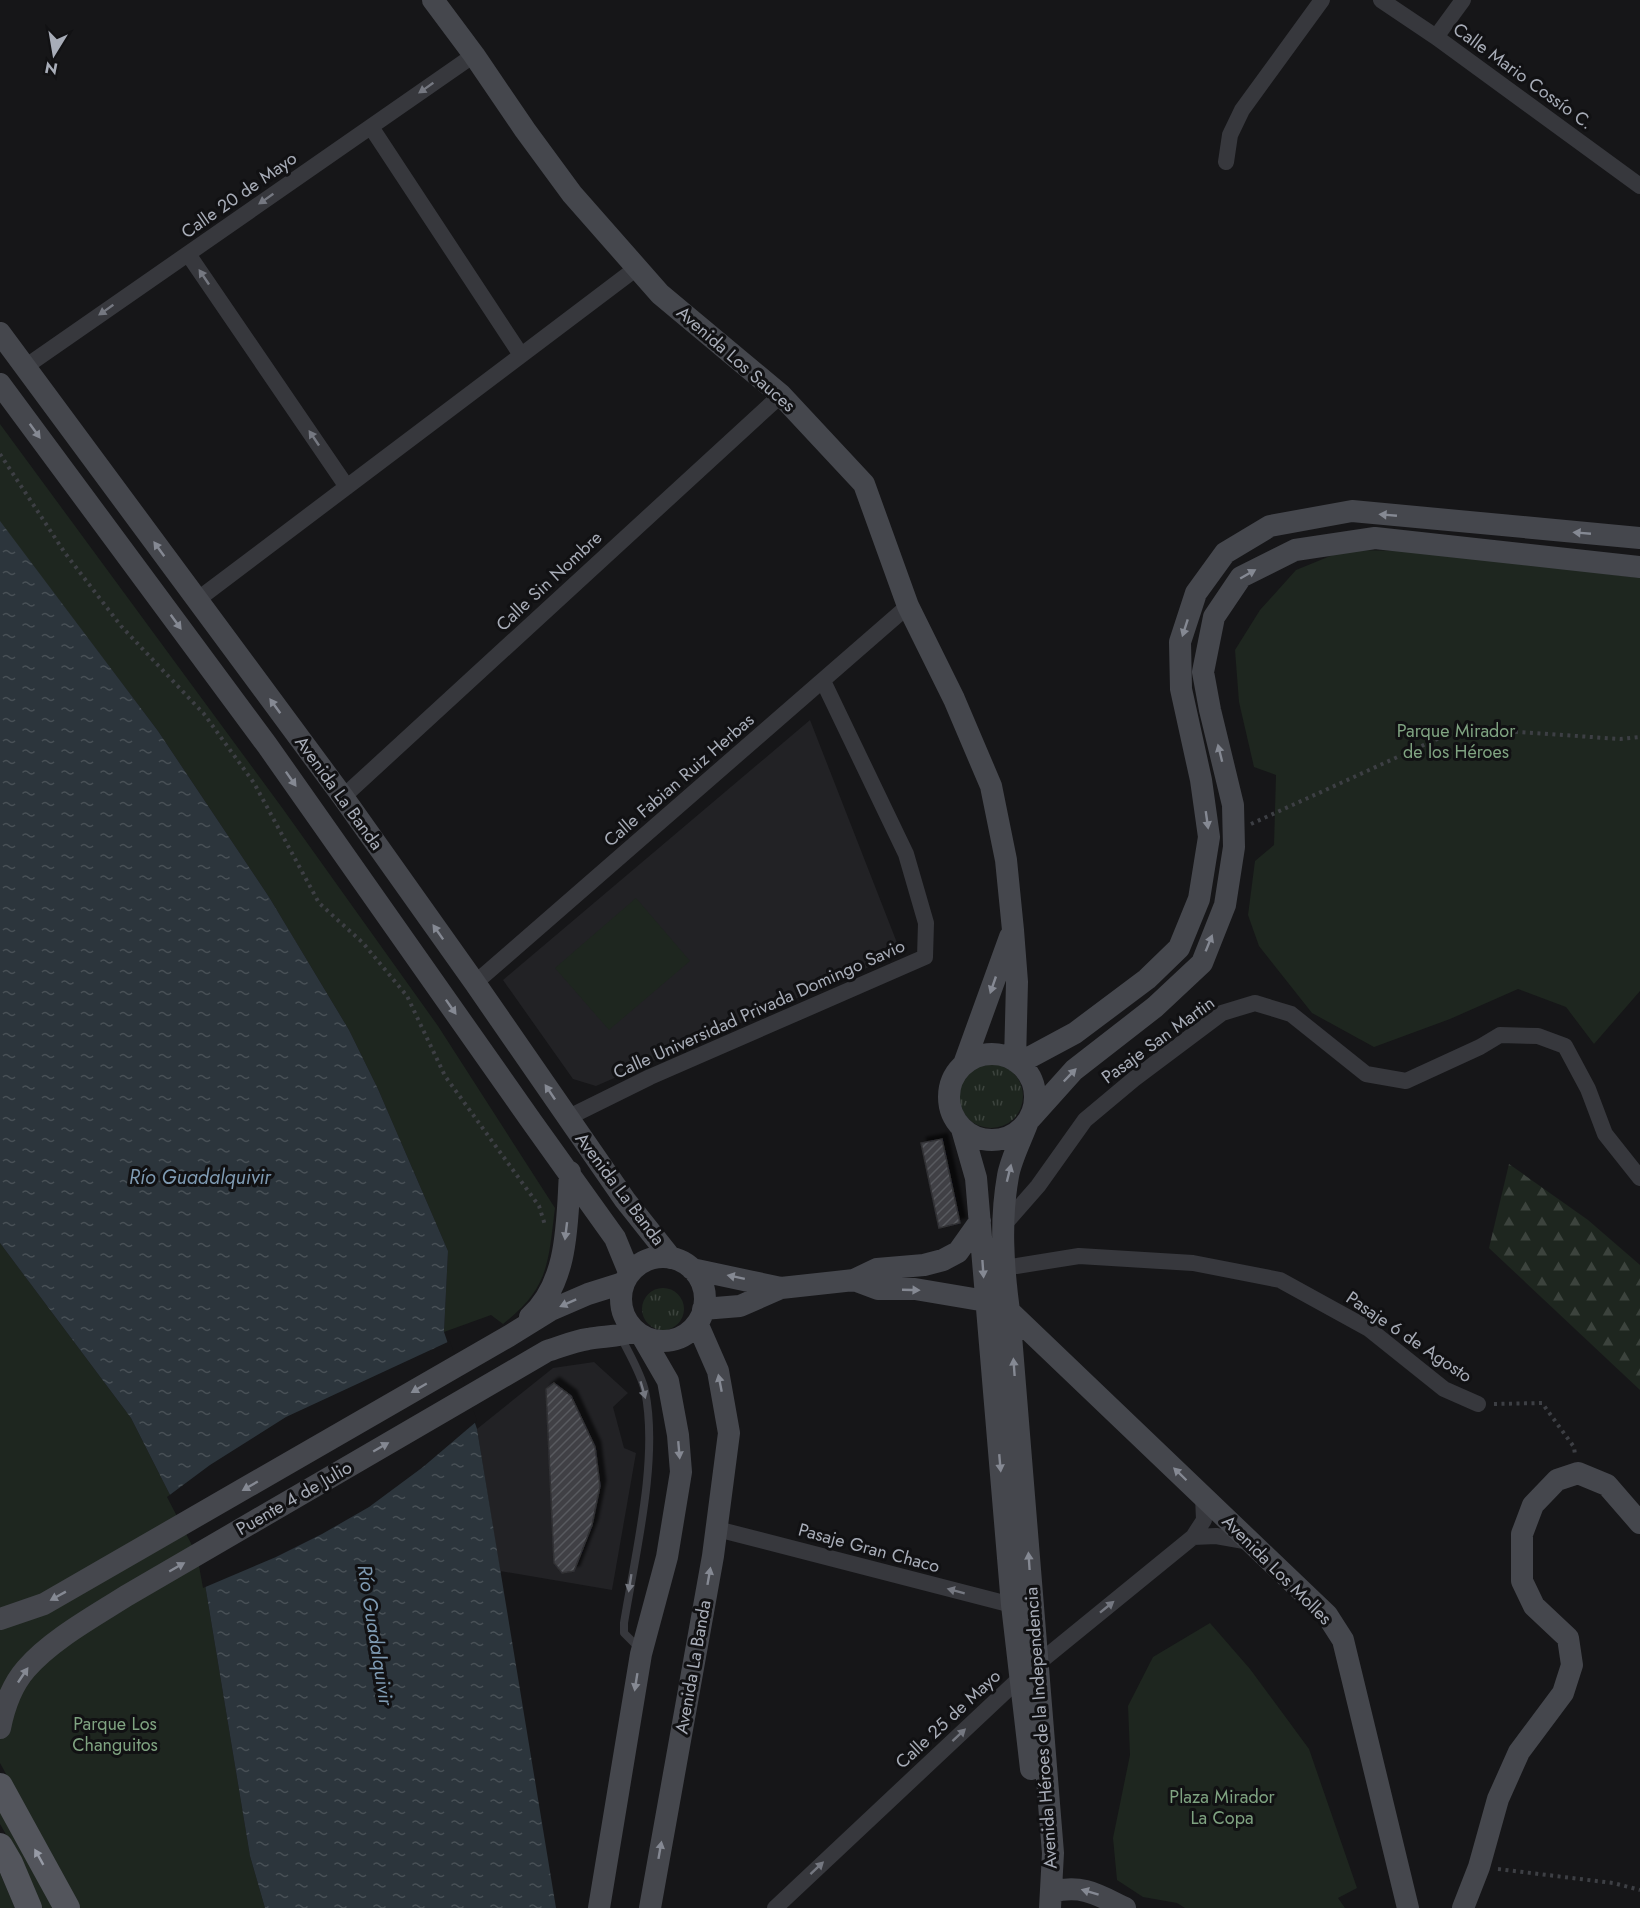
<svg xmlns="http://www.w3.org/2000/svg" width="1640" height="1908" font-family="Jost,sans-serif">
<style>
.built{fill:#222225}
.grass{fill:url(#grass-tufts)}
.forest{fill:url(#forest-firs)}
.green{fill:#1e261f}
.water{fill:url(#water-ripples)}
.pier{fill:#161618}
.building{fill:url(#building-hatch);stroke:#303034;stroke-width:1.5;filter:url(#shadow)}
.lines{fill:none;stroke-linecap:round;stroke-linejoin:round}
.path{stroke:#3d3f44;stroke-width:4;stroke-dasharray:3 4.5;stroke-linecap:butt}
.lane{stroke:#37383d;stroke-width:8}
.street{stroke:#37383d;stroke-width:16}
.secondary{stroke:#45474d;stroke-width:22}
.primary{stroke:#53555c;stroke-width:26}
.oneway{fill:#757881}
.oneway2{fill:#858993}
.oneway3{fill:#979ba6}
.labels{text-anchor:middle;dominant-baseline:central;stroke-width:6;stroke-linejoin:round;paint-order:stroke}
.street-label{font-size:18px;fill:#a8adb8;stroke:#111113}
.park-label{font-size:18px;fill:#7fa381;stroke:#111113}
.water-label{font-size:20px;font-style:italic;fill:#7f9bb3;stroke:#111113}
</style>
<defs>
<pattern id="grass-tufts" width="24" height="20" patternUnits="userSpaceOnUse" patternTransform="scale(1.5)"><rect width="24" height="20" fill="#1e261f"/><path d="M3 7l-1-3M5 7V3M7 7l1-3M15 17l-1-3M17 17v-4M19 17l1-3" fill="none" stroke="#3c433d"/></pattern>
<pattern id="forest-firs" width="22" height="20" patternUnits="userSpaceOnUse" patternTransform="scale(1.5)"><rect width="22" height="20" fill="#1e261f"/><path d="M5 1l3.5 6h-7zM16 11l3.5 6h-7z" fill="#3c433d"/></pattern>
<pattern id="water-ripples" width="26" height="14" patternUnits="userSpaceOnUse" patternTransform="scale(1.5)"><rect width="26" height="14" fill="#2c353c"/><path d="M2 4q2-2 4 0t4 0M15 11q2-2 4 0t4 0" fill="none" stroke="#485056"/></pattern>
<pattern id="building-hatch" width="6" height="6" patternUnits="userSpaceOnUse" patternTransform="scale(1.5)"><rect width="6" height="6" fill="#404145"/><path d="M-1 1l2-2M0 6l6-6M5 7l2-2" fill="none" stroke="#595a5e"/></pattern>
<filter id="shadow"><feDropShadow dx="5.5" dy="-5.5" stdDeviation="1.5" flood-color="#0009"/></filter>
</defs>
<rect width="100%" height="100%" fill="#161618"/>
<path class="built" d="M810 720 901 953 596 1086 573 1079 503 980Z
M594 1362 628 1393 613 1407 624 1448 636 1453 612 1590 500 1571 477 1429 553 1368Z"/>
<path class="grass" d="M959 1096a32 32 0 1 1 64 0a32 32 0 1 1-64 0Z
M642 1309a21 21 0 1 1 42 0a21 21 0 1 1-42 0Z"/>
<path class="forest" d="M1509 1164 1588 1220 1640 1265V1390L1489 1248Z"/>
<path class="green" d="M0 424 283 809 438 1026 555 1208C548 1264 549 1288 503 1324L491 1315 444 1332 448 1251 378 1089 349 1030 269 897 158 731 0 522Z
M1345 550 1419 551 1640 578V991L1594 1044 1566 1007 1518 989 1450 1019 1374 1047 1312 1013 1259 946 1248 915 1255 861 1274 845 1276 775 1254 767 1239 702 1235 650 1260 610 1296 570Z
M636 898 690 961 609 1030 555 968Z
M0 1243 131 1418 200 1554 250 1856 265 1908H80L0 1763Z
M1210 1623 1250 1669 1309 1749 1357 1888 1338 1898 1345 1908H1185L1177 1903 1143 1897 1117 1880 1113 1838 1130 1755 1128 1706 1153 1657Z
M0 1803 60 1908H41L22 1862 0 1824Z
M0 1873 15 1908H0Z"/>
<path class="water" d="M0 521 158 731 269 897 349 1030 378 1089 448 1251 444 1332 477 1429 556 1908H265L250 1856 200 1554 131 1418 0 1243Z"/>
<path class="pier" d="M450 1341 477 1421 423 1467 369 1507 322 1534 276 1557 203 1588 197 1555 167 1497 210 1465 286 1417Z"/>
<path class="building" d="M942 1139 960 1223 939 1228 921 1143Z
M554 1383 571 1396 595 1447 600 1486 592 1525 574 1571 562 1573 554 1563 546 1389Z"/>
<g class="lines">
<path class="path" d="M0 454 65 553 121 626 204 714 254 783 319 903 363 943 407 996 445 1076 539 1206 545 1225
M1251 824 1461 728 1620 739 1640 737
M1494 1404 1542 1403 1574 1447 1575 1455
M1498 1869 1613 1883 1640 1890"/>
<path class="lane" d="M621 1337C629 1354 641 1373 645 1391 659 1459 635 1555 624 1623V1633L640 1649"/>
<path class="street" d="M1381 0 1436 37 1640 186
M1436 37 1463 0
M371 127 521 355
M1226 162 1230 135 1242 110 1322 0
M188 254 347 487
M25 367 474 55
M197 600 638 267
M343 797 781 395
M475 983 908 606
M567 1118 650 1077 925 957 926 923 906 854 823 681
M1003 1226 1038 1186 1085 1120 1134 1079 1222 1013 1255 1003 1291 1014 1366 1074 1406 1081 1480 1047 1500 1035 1538 1036 1565 1046 1588 1089 1605 1134 1640 1178
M1004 1268 1079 1256 1193 1263 1280 1280 1369 1329 1444 1389 1478 1404
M717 1529 1012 1605
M1193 1537 1204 1520 1203 1496
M775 1908 1020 1678 1193 1537 1216 1536 1250 1542"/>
<path class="secondary" d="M433 0 474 55 525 130 572 194 660 294 781 395 864 484 908 606 954 699 991 786 1006 860 1013 930 1017 982 1015 1061
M0 333 343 797 475 983 625 1200 671 1258
M0 384 267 745 532 1122 615 1238 629 1272
M949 1097a43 43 0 1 1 86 0a43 43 0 1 1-86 0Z
M1019 1063 1075 1033 1147 979 1179 948 1199 899 1209 837 1201 780 1181 689 1180 642 1196 593 1225 553 1270 526 1352 511 1640 538
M964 1064 1010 937
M1030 1119 1074 1070 1155 1007 1202 963 1225 905 1234 847 1233 805 1210 710 1203 672 1214 617 1241 577 1295 550 1375 538 1640 567
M1027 1124C1021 1140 1011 1159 1008 1176 1000 1221 1003 1266 1009 1311L1053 1853 1050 1908
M962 1129 976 1178 1012 1605 1031 1769
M621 1299a42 42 0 1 1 84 0a42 42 0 1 1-84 0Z
M692 1269 781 1288
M854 1280 878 1289H915L986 1301 1000 1299
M703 1309 740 1306 781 1288 854 1280 877 1269 924 1265 943 1260 958 1252 980 1221
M1009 1311 1327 1615 1343 1640 1408 1908
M530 1317C569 1282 567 1221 570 1172
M0 1619 44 1604 509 1336 551 1310 588 1294 623 1283
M0 1728C4 1708 12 1685 26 1669 51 1640 93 1617 126 1596L547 1351C560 1347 574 1341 588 1339 604 1336 620 1337 635 1331
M1052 1892C1082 1884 1098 1895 1125 1908
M599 1908 641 1654 667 1557 681 1472 678 1435 668 1381 642 1336
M650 1908 713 1556 729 1433 718 1371 697 1323
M1463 1908 1479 1867 1498 1799 1519 1752 1563 1693 1572 1665 1568 1638 1534 1606 1522 1581V1534L1533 1505 1557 1480 1578 1473 1607 1485 1640 1523"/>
<path class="primary" d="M0 1786 67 1908
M0 1846 10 1863 29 1908"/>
</g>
<defs><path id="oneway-solid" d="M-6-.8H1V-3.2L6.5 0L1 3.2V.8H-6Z" transform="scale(1.5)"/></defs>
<g class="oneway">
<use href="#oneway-solid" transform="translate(426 88) rotate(145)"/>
<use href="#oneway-solid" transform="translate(266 199) rotate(145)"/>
<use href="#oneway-solid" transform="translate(204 277) rotate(-124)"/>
<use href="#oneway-solid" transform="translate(106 310) rotate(145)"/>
<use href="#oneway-solid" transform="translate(314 438) rotate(-124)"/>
<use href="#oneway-solid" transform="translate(643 1390) rotate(74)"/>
<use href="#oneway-solid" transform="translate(630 1583) rotate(99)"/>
<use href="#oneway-solid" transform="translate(956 1591) rotate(-165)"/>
<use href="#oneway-solid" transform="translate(1107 1607) rotate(-39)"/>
<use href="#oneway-solid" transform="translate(959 1735) rotate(-43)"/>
<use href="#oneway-solid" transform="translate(817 1868) rotate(-43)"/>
</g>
<g class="oneway2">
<use href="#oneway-solid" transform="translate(35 431) rotate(54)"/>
<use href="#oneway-solid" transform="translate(1388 515) rotate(-175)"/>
<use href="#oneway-solid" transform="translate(1582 533) rotate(-175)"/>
<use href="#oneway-solid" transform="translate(159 549) rotate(-126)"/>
<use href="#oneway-solid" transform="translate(1248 574) rotate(-30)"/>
<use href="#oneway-solid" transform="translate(176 622) rotate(54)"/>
<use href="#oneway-solid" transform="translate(1185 628) rotate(108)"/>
<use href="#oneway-solid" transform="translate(275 706) rotate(-126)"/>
<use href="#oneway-solid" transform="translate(1220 753) rotate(-104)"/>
<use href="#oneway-solid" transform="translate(291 779) rotate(55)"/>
<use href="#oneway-solid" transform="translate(1207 820) rotate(82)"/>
<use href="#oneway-solid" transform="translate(438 932) rotate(-125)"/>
<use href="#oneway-solid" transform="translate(1209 943) rotate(-68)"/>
<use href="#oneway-solid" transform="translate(993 985) rotate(109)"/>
<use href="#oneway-solid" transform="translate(451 1007) rotate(55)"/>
<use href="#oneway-solid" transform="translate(1070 1075) rotate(-46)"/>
<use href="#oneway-solid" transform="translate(550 1092) rotate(-124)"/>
<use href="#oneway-solid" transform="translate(1009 1173) rotate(-76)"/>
<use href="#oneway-solid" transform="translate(566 1231) rotate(97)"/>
<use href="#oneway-solid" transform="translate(983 1269) rotate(86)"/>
<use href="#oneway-solid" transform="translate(736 1277) rotate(-168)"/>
<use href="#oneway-solid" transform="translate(911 1290) rotate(2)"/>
<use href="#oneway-solid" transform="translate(568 1303) rotate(156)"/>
<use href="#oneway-solid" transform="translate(1014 1367) rotate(-94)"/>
<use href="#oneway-solid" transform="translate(720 1383) rotate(-101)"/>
<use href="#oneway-solid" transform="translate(419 1388) rotate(150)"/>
<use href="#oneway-solid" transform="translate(381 1447) rotate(-30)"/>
<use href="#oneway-solid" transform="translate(679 1450) rotate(85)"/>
<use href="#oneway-solid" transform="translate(1000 1463) rotate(85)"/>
<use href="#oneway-solid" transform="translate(1180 1474) rotate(-136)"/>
<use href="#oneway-solid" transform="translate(250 1486) rotate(150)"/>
<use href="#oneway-solid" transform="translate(1029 1561) rotate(-94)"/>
<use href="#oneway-solid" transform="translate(177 1567) rotate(-30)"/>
<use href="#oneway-solid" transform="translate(709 1576) rotate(-80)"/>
<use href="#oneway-solid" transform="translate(58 1596) rotate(151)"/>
<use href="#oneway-solid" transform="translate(23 1675) rotate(-56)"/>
<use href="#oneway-solid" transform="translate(636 1682) rotate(99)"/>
<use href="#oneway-solid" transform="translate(660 1850) rotate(-80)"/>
<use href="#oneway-solid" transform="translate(1090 1892) rotate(-163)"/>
</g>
<use class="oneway3" href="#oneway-solid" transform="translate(39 1857) rotate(-119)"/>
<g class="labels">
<g class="street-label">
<text transform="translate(1523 76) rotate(36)">Calle Mario Cossío C.</text>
<text transform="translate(239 195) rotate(-35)">Calle 20 de Mayo</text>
<text transform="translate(736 359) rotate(41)">Avenida Los Sauces</text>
<text transform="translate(549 581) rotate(-43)">Calle Sin Nombre</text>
<text transform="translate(679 780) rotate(-41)">Calle Fabian Ruiz Herbas</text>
<text transform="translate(339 793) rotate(54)">Avenida La Banda</text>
<text transform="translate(759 1009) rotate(-24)">Calle Universidad Privada Domingo Savio</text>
<text transform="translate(1158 1040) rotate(-36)">Pasaje San Martin</text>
<text transform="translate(620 1189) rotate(53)">Avenida La Banda</text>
<text transform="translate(1409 1337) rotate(34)">Pasaje 6 de Agosto</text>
<text transform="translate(294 1498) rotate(-30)">Puente 4 de Julio</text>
<text transform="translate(869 1548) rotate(15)">Pasaje Gran Chaco</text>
<text transform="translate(1277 1570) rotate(45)">Avenida Los Molles</text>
<text transform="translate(693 1667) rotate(-80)">Avenida La Banda</text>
<text transform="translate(948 1719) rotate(-43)">Calle 25 de Mayo</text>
<text transform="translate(1041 1728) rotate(-94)">Avenida Héroes de la Independencia</text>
</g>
<g class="park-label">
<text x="1456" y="731">Parque Mirador<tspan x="1456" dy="21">de los Héroes</tspan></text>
<text x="115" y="1724">Parque Los<tspan x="115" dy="21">Changuitos</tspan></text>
<text x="1222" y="1797">Plaza Mirador<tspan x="1222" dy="21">La Copa</tspan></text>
</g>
<g class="water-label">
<text x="200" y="1177">Río Guadalquivir</text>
<text transform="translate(375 1635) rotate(81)">Río Guadalquivir</text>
</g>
</g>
<g transform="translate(54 54) rotate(191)" stroke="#111113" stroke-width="4.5" paint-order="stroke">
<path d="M0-4.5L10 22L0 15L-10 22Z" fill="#a8adb8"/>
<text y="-9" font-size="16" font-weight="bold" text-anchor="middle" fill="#a8adb8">N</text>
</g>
</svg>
